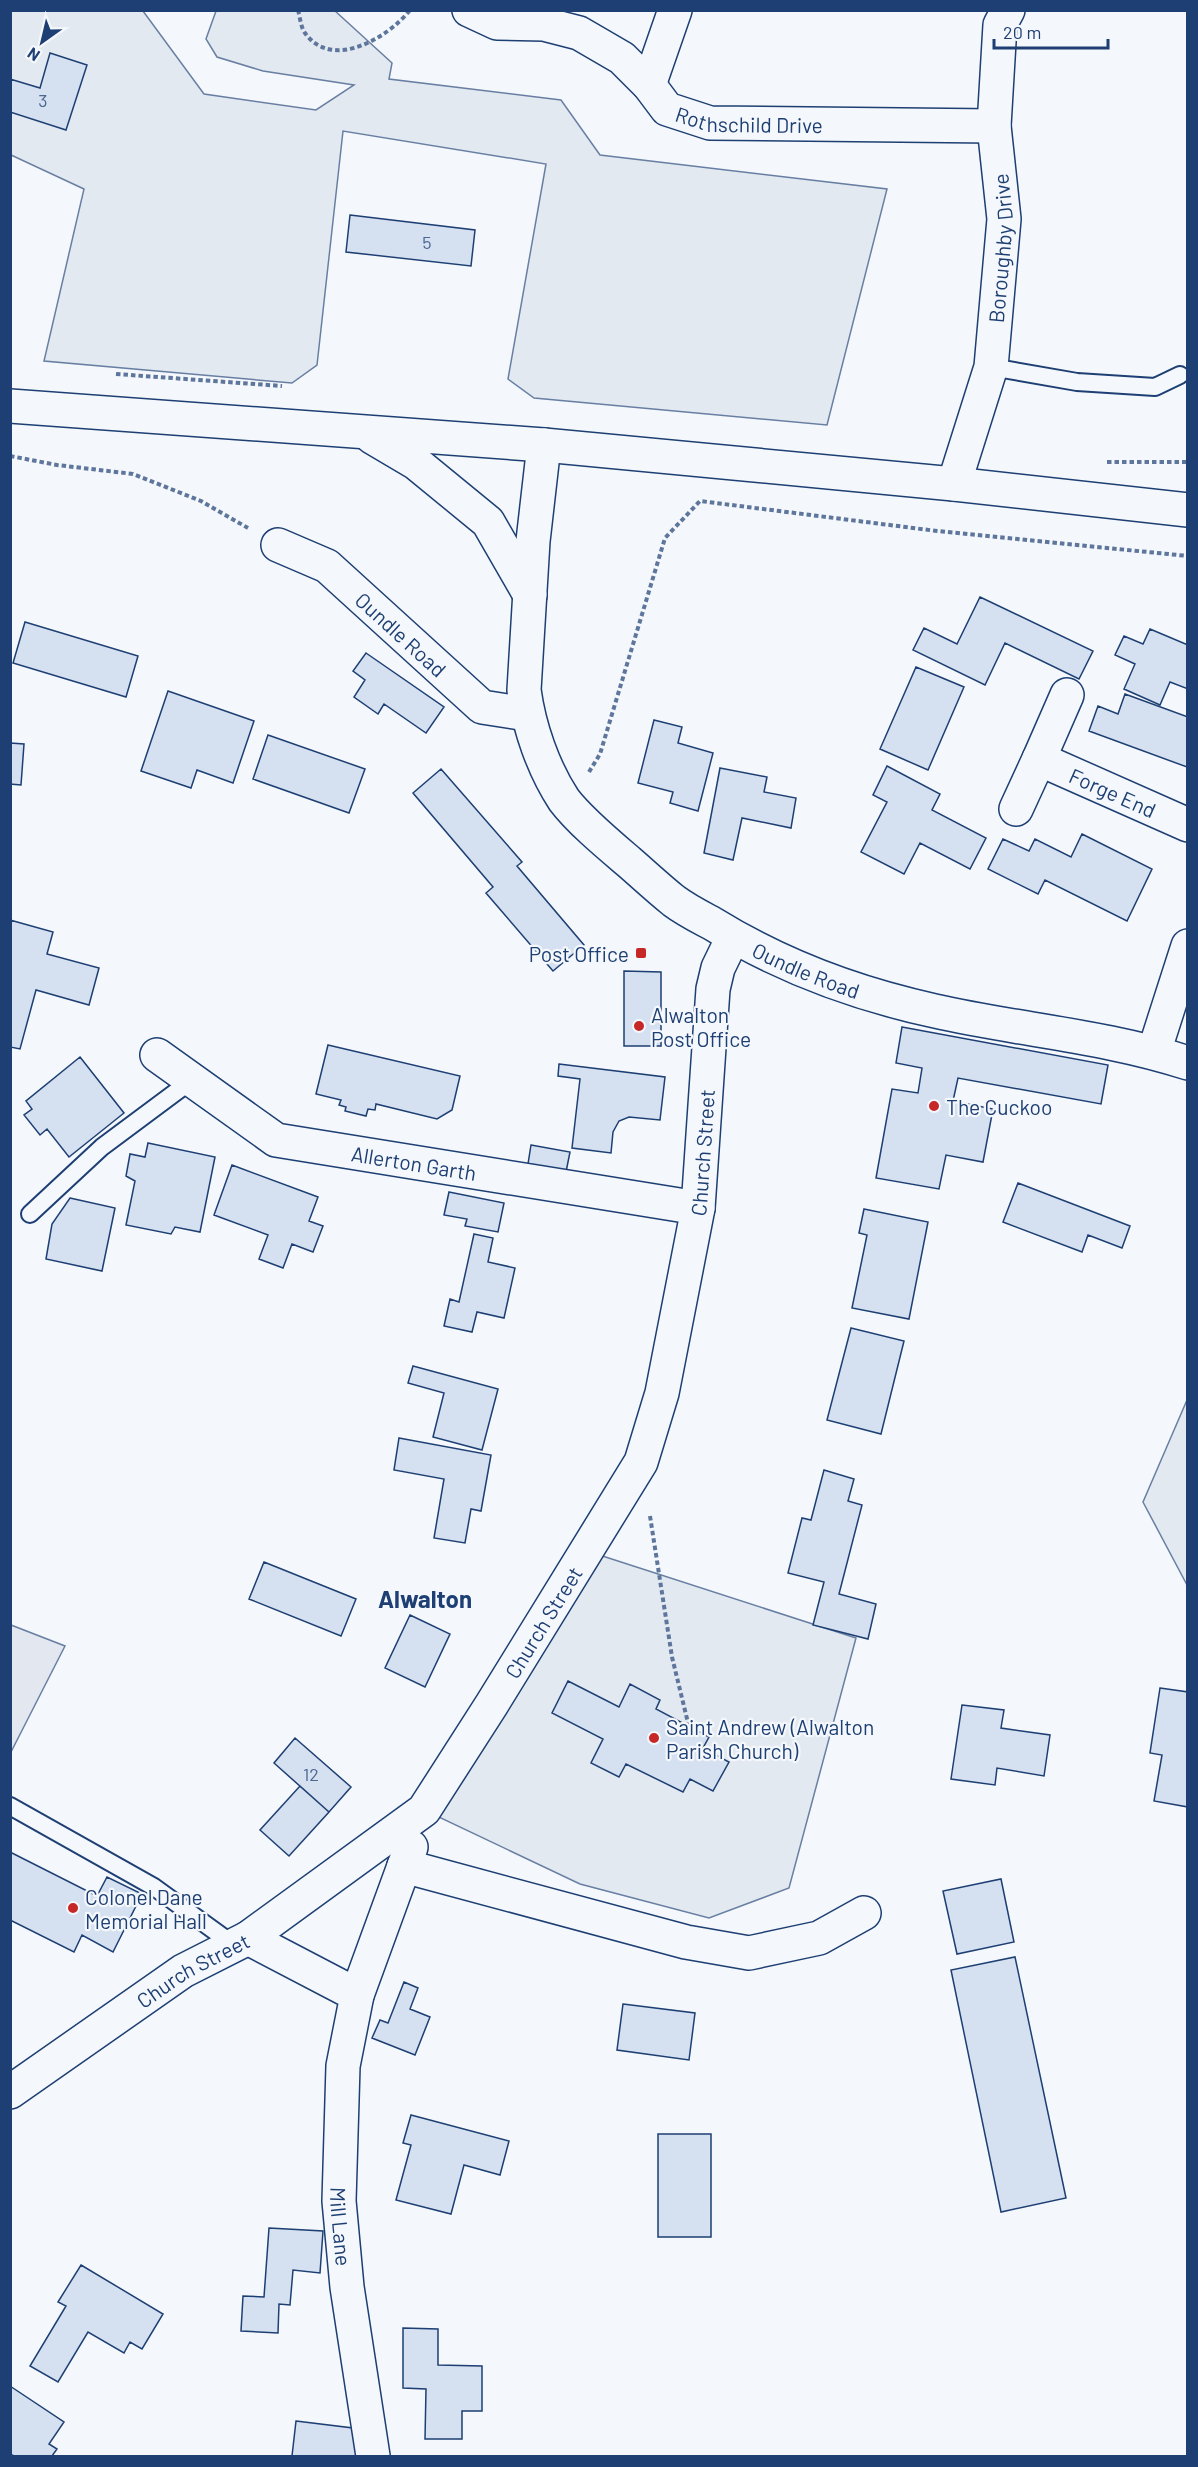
<svg xmlns="http://www.w3.org/2000/svg" width="1198" height="2467" font-family="Barlow,sans-serif">
<style>
.green{fill:#e3e9f0;stroke:#687fa3;stroke-width:1.5}
.parking{fill:#e3e8f0;stroke:#687fa3;stroke-width:1.5}
.building{fill:#d5e0f0;stroke:#1d3f73;stroke-width:1.5}
.lines{fill:none;stroke-linecap:round;stroke-linejoin:round}
.service-casing{stroke:#1d3f73;stroke-width:20}
.minor-casing{stroke:#1d3f73;stroke-width:36}
.primary-casing{stroke:#1d3f73;stroke-width:36}
.path{stroke:#5e769c;stroke-width:4;stroke-dasharray:4.5 3;stroke-linecap:butt}
.service{stroke:#f4f7fb;stroke-width:16}
.minor{stroke:#f4f7fb;stroke-width:33}
.primary{stroke:#f4f7fb;stroke-width:33}
.poi-dot{fill:#c62828;stroke:#f4f7fb;stroke-width:2}
.labels{text-anchor:middle;dominant-baseline:central;stroke-width:4.5;stroke-linejoin:round;paint-order:stroke}
.number-label{font-size:18px;fill:#4b6792}
.street-label{font-size:21px;fill:#1d3f73;stroke:#f4f7fb}
.poi-label{font-size:21px;fill:#1d3f73;stroke:#f4f7fb;text-anchor:start}
.quarter-label{font-size:24px;font-weight:bold;fill:#1d3f73;stroke:#f4f7fb}
</style>
<rect width="100%" height="100%" fill="#f4f7fb"/>
<path class="green" d="M334 10 392 63 389 79 561 100 600 155 887 189 827 425 534 398 508 379 546 164 343 131 317 365 292 383 44 361 84 189 11 155V11H143L204 94 316 110 354 85 263 71 217 57 206 39 216 11Z
M1187 1400V1585L1143 1502Z
M587 1551 856 1638 789 1888 709 1918 580 1884 424 1810Z"/>
<path class="parking" d="M11 1625 65 1646 11 1752Z"/>
<path class="building" d="M50 53 87 65 66 130 10 112V79L40 88Z
M350 215 475 230 471 266 346 252Z
M980 597 1093 651 1079 679 1005 643 985 685 913 650 924 628 957 644Z
M25 622 138 656 126 697 13 663Z
M1150 629 1188 645V689L1170 682 1160 705 1124 689 1135 664 1115 655 1124 636 1143 644Z
M366 653 444 707 426 733 384 704 378 714 354 697 365 680 353 671Z
M916 667 964 687 928 770 880 749Z
M168 691 254 721 233 783 197 770 191 788 141 771Z
M1125 694 1188 717 1187 767 1089 731 1098 706 1118 714Z
M654 720 682 727 678 743 713 753 698 811 670 803 673 792 638 783Z
M268 735 365 769 349 813 253 779Z
M10 743 24 744 21 785 10 784Z
M887 766 940 794 932 810 986 838 970 869 920 843 904 874 861 852 887 802 873 795Z
M720 768 767 777 764 792 796 798 791 828 742 818 733 860 704 853Z
M441 769 522 862 517 866 584 945 553 971 486 893 493 887 413 793Z
M1082 834 1152 869 1127 921 1045 880 1038 894 988 869 1003 839 1029 851 1035 839 1071 857Z
M10 920 53 932 47 954 99 968 89 1005 36 990 20 1049 10 1047Z
M624 971 661 972V1046H624Z
M902 1027 1108 1065 1101 1104 958 1078 953 1101 993 1109 983 1162 946 1155 939 1189 876 1178 892 1089 918 1093 922 1068 896 1063Z
M328 1045 460 1076 452 1110 437 1119 376 1104 375 1110 368 1109 366 1116 345 1111 346 1107 339 1105 341 1100 316 1094Z
M80 1057 124 1113 69 1157 47 1129 40 1135 24 1115 32 1109 26 1101Z
M559 1064 665 1077 660 1120 629 1117 619 1121 613 1132 611 1153 572 1148 580 1079 558 1076Z
M148 1143 215 1157 200 1232 175 1227 171 1234 126 1225 135 1181 126 1176 130 1154 145 1157Z
M531 1145 570 1152 566 1172 528 1164Z
M232 1165 318 1197 309 1221 323 1226 313 1252 292 1244 283 1268 259 1259 268 1235 214 1215Z
M1018 1183 1130 1226 1122 1248 1088 1235 1082 1252 1003 1222Z
M449 1192 504 1203 498 1232 465 1226 467 1219 444 1215Z
M70 1198 115 1208 102 1271 46 1259 52 1224Z
M864 1209 928 1222 909 1319 852 1308 867 1235 859 1233Z
M474 1234 493 1238 488 1262 515 1268 504 1318 477 1312 472 1332 444 1326 450 1299 459 1302Z
M851 1328 904 1341 881 1434 827 1420Z
M413 1366 498 1389 482 1450 433 1437 444 1393 408 1383Z
M399 1438 491 1455 481 1511 471 1509 465 1543 434 1538 444 1479 394 1470Z
M824 1470 854 1479 848 1501 862 1505 839 1594 876 1604 868 1639 813 1625 824 1582 788 1573 802 1518 811 1520Z
M264 1562 356 1599 341 1636 249 1599Z
M410 1615 450 1634 425 1687 385 1668Z
M568 1681 619 1707 630 1684 660 1700 656 1709 709 1737 703 1748 729 1762 713 1791 690 1779 683 1792 626 1764 619 1777 591 1763 603 1739 552 1713Z
M1160 1688 1188 1692V1807L1154 1801 1162 1755 1150 1753Z
M962 1705 1004 1710 1001 1728 1050 1735 1044 1776 997 1768 995 1785 951 1779Z
M295 1738 351 1787 329 1812 274 1763Z
M300 1786 329 1812 289 1856 260 1830Z
M10 1852 97 1896 107 1877 142 1894 113 1952 82 1935 74 1952 10 1920Z
M1001 1879 1014 1942 957 1954 943 1891Z
M1015 1957 1066 2198 1001 2212 951 1970Z
M404 1982 418 1988 410 2009 430 2017 415 2055 372 2038 380 2020 388 2023Z
M623 2004 695 2013 689 2060 617 2050Z
M411 2115 509 2141 500 2175 464 2165 451 2214 396 2200 411 2145 403 2143Z
M658 2134H711V2237H658Z
M269 2228 323 2231 320 2273 293 2270 290 2305 279 2304 278 2333 241 2331 243 2296 264 2297Z
M81 2265 163 2314 142 2349 130 2342 124 2353 88 2332 58 2382 30 2366 66 2306 58 2302Z
M403 2328 438 2329V2365L482 2366V2411H462V2439H425L426 2389 403 2388Z
M10 2386 64 2422 49 2444 57 2449 52 2456H14L10 2454Z
M296 2421 361 2429 358 2456H292Z"/>
<g class="lines">
<g class="service-casing">
<path id="service" d="M991 367 1077 382 1155 387 1180 375
M30 1214 102 1147 192 1080
M10 1806 154 1887 234 1945"/>
</g>
<g class="minor-casing">
<g id="minor">
<path id="s1" d="M469 10 497 23 544 24 579 33 622 58 649 85 667 109 710 123 994 126"/>
<path d="M649 85 675 10"/>
<path id="s2" d="M954 484 991 367 1004 219 994 126 1000 25 1008 10"/>
<path id="s3" d="M278 545 327 566 482 707 527 714"/>
<path d="M1039 759 1067 695"/>
<path id="s4" d="M1016 809 1039 759 1188 825"/>
<path d="M1154 1052 1188 946"/>
<path id="s5" d="M157 1055 276 1140 698 1208"/>
<path d="M404 1866 686 1942 749 1953 819 1938 864 1913"/>
<path id="s6" d="M248 1938 357 1995 343 2066 339 2201 347 2287 373 2456"/>
<path d="M357 1995 411 1847"/>
<path id="s7" d="M10 2092 183 1971 248 1938 424 1810 492 1704 641 1462 662 1393 698 1208 713 989 718 968 733 937"/>
</g>
</g>
<g class="primary-casing">
<g id="primary">
<path d="M10 406 544 445 954 484 1188 510"/>
<path d="M372 437 416 463 488 522 530 595"/>
<path id="s8" d="M544 445 533 541 524 690C529 727 543 768 564 800 580 821 609 845 629 862 644 875 659 889 674 901 686 910 700 917 713 924 781 966 857 994 935 1011 1019 1030 1105 1036 1188 1063"/>
</g>
</g>
<path class="path" d="M298 10C300 17 301 28 305 33 332 71 388 38 410 10
M116 374 282 386
M10 456 57 465 133 474 201 501 248 528
M1107 462H1188
M589 772 600 754 665 538 700 501 937 531 1188 556
M650 1516 672 1657 689 1727"/>
<use href="#service" class="service"/>
<use href="#minor" class="minor"/>
<use href="#primary" class="primary"/>
</g>
<g class="poi-dot">
<rect x="635" y="947" width="12" height="12" rx="3"/>
<circle cx="639" cy="1026" r="6"/>
<circle cx="934" cy="1106" r="6"/>
<circle cx="654" cy="1738" r="6"/>
<circle cx="73" cy="1908" r="6"/>
</g>
<g class="labels">
<g class="number-label">
<text x="43" y="100">3</text>
<text x="427" y="242">5</text>
<text x="311" y="1774">12</text>
</g>
<g class="street-label">
<text stroke="none"><textPath href="#s1" startOffset="316">Rothschild Drive</textPath></text>
<text stroke="none"><textPath href="#s2" startOffset="242">Boroughby Drive</textPath></text>
<text stroke="none"><textPath href="#s3" startOffset="154">Oundle Road</textPath></text>
<text stroke="none"><textPath href="#s4" startOffset="136">Forge End</textPath></text>
<text stroke="none"><textPath href="#s8" startOffset="663">Oundle Road</textPath></text>
<text stroke="none"><textPath href="#s7" startOffset="1228">Church Street</textPath></text>
<text stroke="none"><textPath href="#s5" startOffset="286">Allerton Garth</textPath></text>
<text stroke="none"><textPath href="#s7" startOffset="724">Church Street</textPath></text>
<text stroke="none"><textPath href="#s7" startOffset="220">Church Street</textPath></text>
<text stroke="none"><textPath href="#s6" startOffset="356">Mill Lane</textPath></text>
</g>
<g class="poi-label">
<text x="629" y="953" text-anchor="end">Post Office</text>
<text x="651" y="1014">Alwalton<tspan x="651" dy="24">Post Office</tspan></text>
<text x="946" y="1106">The Cuckoo</text>
<text x="666" y="1726">Saint Andrew (Alwalton<tspan x="666" dy="24">Parish Church)</tspan></text>
<text x="85" y="1896">Colonel Dane<tspan x="85" dy="24">Memorial Hall</tspan></text>
</g>
<g class="quarter-label">
<text x="425" y="1598">Alwalton</text>
</g>
</g>
<rect width="1198" height="2467" fill="none" stroke="#1d3f73" stroke-width="24"/>
<g transform="translate(42 42) rotate(214)" stroke="#f4f7fb" stroke-width="4.5" paint-order="stroke">
<path d="M0-4.5L10 22L0 15L-10 22Z" fill="#1d3f73"/>
<text y="-9" font-size="16" font-weight="bold" text-anchor="middle" fill="#1d3f73">N</text>
</g>
<path d="M994 39v9h114v-9" fill="none" stroke="#1d3f73" stroke-width="3"/>
<text x="1003" y="39" font-size="18" fill="#1d3f73" stroke="#f4f7fb" stroke-width="4.5" paint-order="stroke">20 m</text>
</svg>
